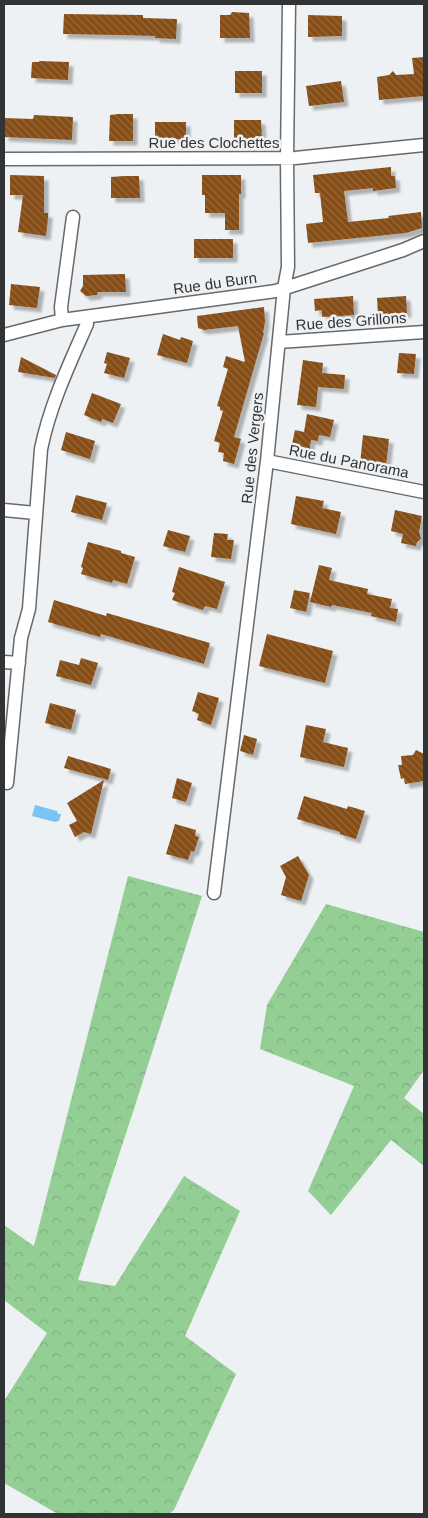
<svg xmlns="http://www.w3.org/2000/svg" width="428" height="1518" font-family="Helvetica,sans-serif">
<style>
.forest{fill:url(#forest-crowns)}
.water{fill:#7ac4f5}
.building{fill:url(#building-back-hatch);filter:url(#shadow)}
.lines{fill:none;stroke-linecap:round;stroke-linejoin:round}
.street-casing{stroke:#67696c;stroke-width:15}
.street{stroke:#fff;stroke-width:12}
.labels{text-anchor:middle;dominant-baseline:central;stroke-width:5;stroke-linejoin:round;paint-order:stroke}
.street-label{font-size:15px;fill:#323334;stroke:#eef1f3}
</style>
<defs>
<pattern id="forest-crowns" width="20" height="18" patternUnits="userSpaceOnUse" patternTransform="scale(1.25)"><rect width="20" height="18" fill="#93ce94"/><path d="M2 6a3 3 0 1 1 6 0M12 15a3 3 0 1 1 6 0" fill="none" stroke="#7fb180"/></pattern>
<pattern id="building-back-hatch" width="6" height="6" patternUnits="userSpaceOnUse" patternTransform="scale(1.25)"><rect width="6" height="6" fill="#864d14"/><path d="M-1 5l2 2M0 0l6 6M5-1l2 2" fill="none" stroke="#956a40"/></pattern>
<filter id="shadow"><feDropShadow dx="4.5" dy="4.5" stdDeviation="1" flood-color="#0004"/></filter>
</defs>
<rect width="100%" height="100%" fill="#eef1f3"/>
<path class="forest" d="M128 876 202 896 133 1112 78 1280 115 1286 184 1176 240 1211 185 1336 236 1374 174 1510 169 1514H58L4 1483V1401L47 1333 4 1300V1225L34 1246Z
M326 904 424 932V1070L404 1098 424 1114V1166L391 1140 331 1215 308 1191 354 1086 260 1049 267 1005Z"/>
<path class="water" d="M35 805 57 811 58 814H61L59 821 55 822 32 816Z"/>
<path class="building" d="M232 12 249 13 250 38H220V15H230Z
M64 14 143 15V18L177 19 176 39 155 38V36L117 35 63 34Z
M308 15 342 16V36L308 37Z
M424 57V96L379 100 377 77 389 75 393 71 396 75 414 74 412 58Z
M39 61 69 62 68 80 31 78 32 62H39Z
M235 71H262V93H235Z
M341 81 344 102 309 106 306 86Z
M118 114H133V141H109L110 115Z
M34 115 73 117 72 140 4 137V118L33 119Z
M234 120H261L262 139H234Z
M155 122H186V139L155 140Z
M391 167V176H395L396 188 373 191V188L344 191 348 222 389 218 388 216 421 212 422 228 406 233 308 243 306 224 323 222 320 193H315L313 175Z
M10 175 44 176V213H48V218L46 236 18 232 23 195H10Z
M202 175H241V194H239V230H225V213H205V195H202Z
M124 176H139L140 198H111V177Z
M194 239H233V258H194Z
M125 274 126 292H98L97 295 86 296 80 291 83 286V275Z
M11 284 40 287 37 308 9 305Z
M353 296 354 315 322 317V310L315 311 314 299Z
M406 296 407 313 378 315 377 298Z
M264 307 265 322 263 333H264L234 437 241 439 234 464 223 461 224 453 218 452 220 443 214 441 223 411 220 410V407L217 406 228 369 223 367 226 356 245 362 238 326 204 330 198 328 197 316Z
M163 334 180 340 181 337 193 341 187 363 157 355Z
M107 352 130 358 124 378 104 373 107 364 104 363Z
M399 353 416 354 414 374 397 373Z
M21 357 56 375 55 378 18 372Z
M303 360 323 363 322 373 345 375 344 389 318 387 316 407 297 405Z
M92 393 121 404 113 423 102 419 101 422 84 415Z
M307 414 334 420 330 437 319 435 318 441 311 440 309 452 291 449 295 430 304 432Z
M66 432 95 441 90 459 61 450Z
M363 435 389 439 386 467 360 464Z
M76 495 107 503 102 520 71 512Z
M296 496 324 501 322 508 341 512 336 534 291 524Z
M395 510 422 516 419 532 421 539 417 542 416 546 401 543 403 534 391 531Z
M168 530 190 536 185 552 163 546Z
M214 533 228 534 227 540H234L231 559 211 557Z
M88 542 121 551V553L135 557 127 584 113 580 112 583 81 574 83 568 81 567Z
M319 565 332 568 329 580 368 589 367 594 392 599 390 608 398 609 396 622 371 616 372 613 332 605 331 607 310 602Z
M179 567 225 582 217 609 205 606 203 610 172 600 175 593 172 592Z
M294 590 310 593 306 612 290 608Z
M54 600 106 616 107 613 210 643 204 664 101 634 100 637 48 622Z
M267 634 333 651 325 683 259 666Z
M81 658 98 663 91 685 56 676 60 660 79 665Z
M198 692 219 698 211 725 197 720 199 714 192 711Z
M50 703 76 710 71 730 45 723Z
M306 725 326 729 323 742 348 748 344 767 300 757Z
M244 735 257 739 253 755 240 751Z
M416 750 424 754V781L405 784 404 778 401 779 398 765H402L401 756 413 755Z
M68 756 111 769 108 780 64 768Z
M177 778 192 783 186 802 172 798Z
M104 780 91 834 84 832 75 837 69 825 77 821 67 803Z
M304 796 347 809 348 806 365 811 356 839 340 834V832L297 819Z
M175 824 196 830 195 836 199 837 194 852 191 851 188 860 166 854Z
M298 856 309 875 301 901 281 895 286 877 280 866Z"/>
<g class="lines">
<g class="street-casing">
<path id="street" d="M4 159 295 158 424 145
M62 320 61 307 73 217
M4 335 62 320 276 291 403 250 424 241
M279 342 424 332
M267 461 424 492
M4 510 35 513
M4 662 19 663
M7 783 21 638 29 609 41 449C50 405 69 365 87 324L86 317
M214 893 267 461 284 288 288 267 287 158 289 4"/>
</g>
<use href="#street" class="street"/>
</g>
<g class="labels">
<g class="street-label">
<text x="214" y="142">Rue des Clochettes</text>
<text transform="translate(215 283) rotate(-8)">Rue du Burn</text>
<text transform="translate(351 321) rotate(-4)">Rue des Grillons</text>
<text transform="translate(252 448) rotate(-84)">Rue des Vergers</text>
<text transform="translate(349 461) rotate(11)">Rue du Panorama</text>
</g>
</g>
<rect width="428" height="1518" fill="none" stroke="#323334" stroke-width="10"/>
</svg>
